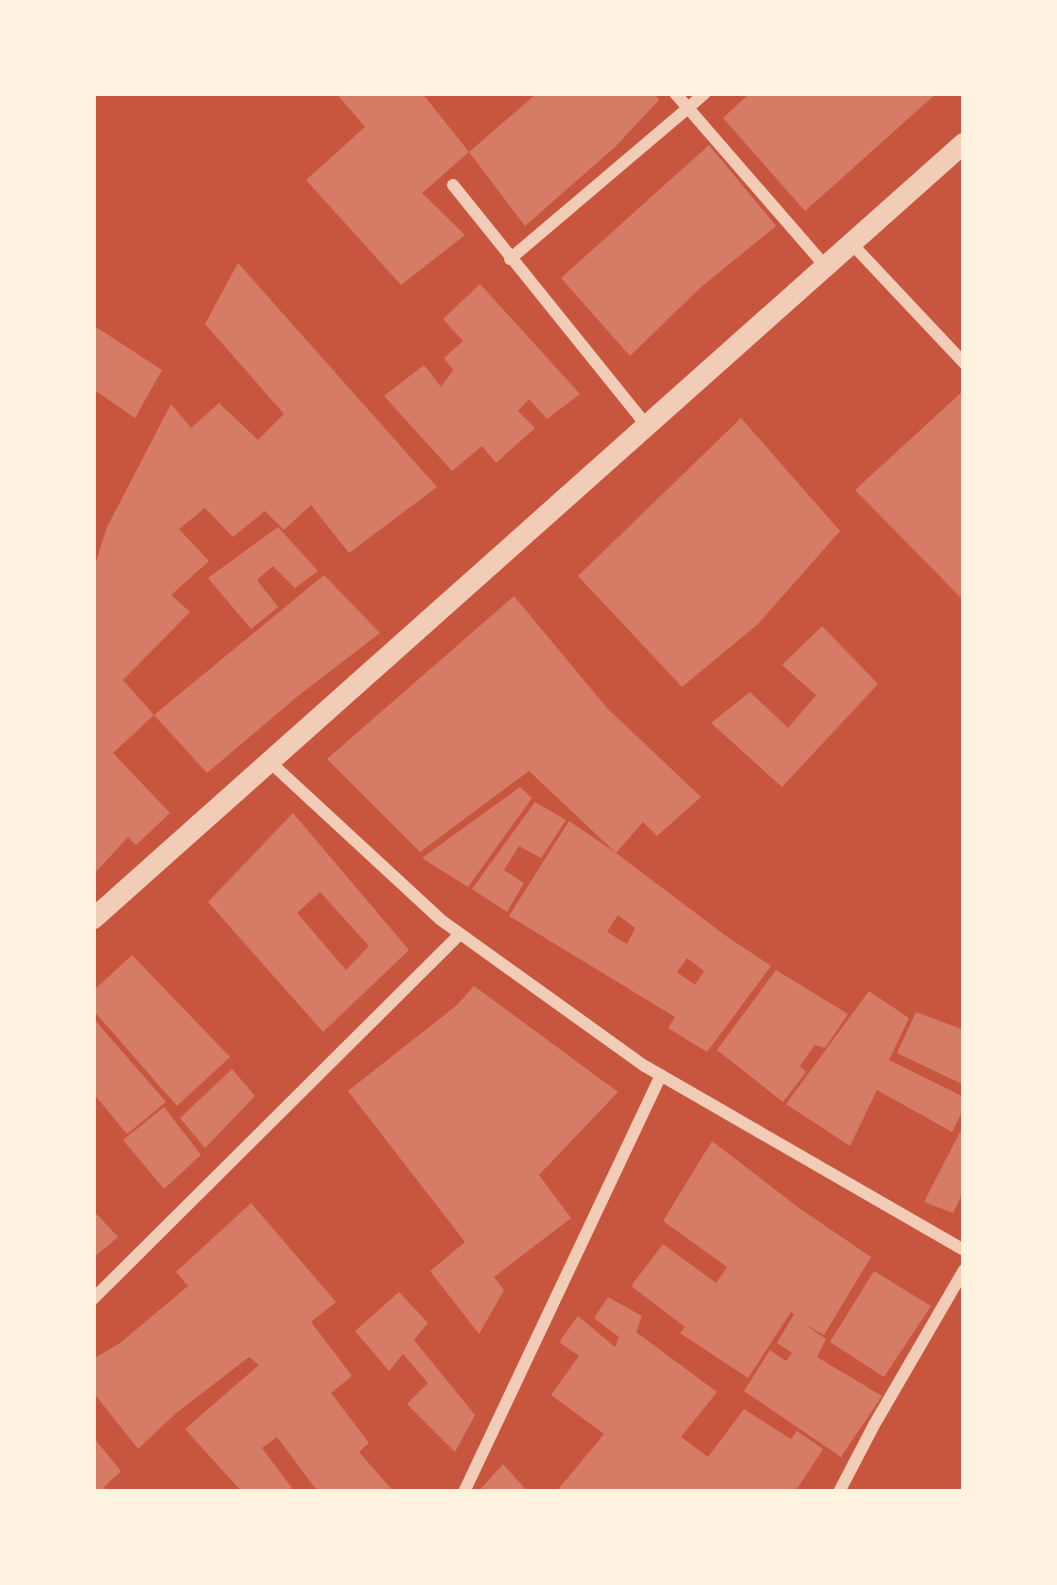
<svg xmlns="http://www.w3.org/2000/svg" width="1057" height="1585" font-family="'Open Sans',sans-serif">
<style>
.building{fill:#d67c66;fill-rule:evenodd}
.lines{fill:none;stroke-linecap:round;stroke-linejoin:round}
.minor{stroke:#f1ccb7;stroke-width:12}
.tertiary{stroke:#f1ccb7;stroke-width:21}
</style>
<rect width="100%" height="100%" fill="#c8553d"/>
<path class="building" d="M336 93H422L469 152 537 93H654L659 100 615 147 525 226 469 152 422 193 465 235 401 285 306 180 365 127Z
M750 93H937L805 211 723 118Z
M709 145 776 226 700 288 630 356 561 278Z
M238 263 437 487 349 553 311 505 284 530 265 511 233 537 205 508 179 529 209 561 171 595 190 612 123 680 154 715 113 753 170 813 136 845 128 837 93 875V571L107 527 171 404 191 428 219 403 258 440 284 414 205 324Z
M480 284 580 394 547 419 529 399 518 411 535 428 496 463 482 446 452 471 384 396 424 365 441 387 453 370 444 358 463 341 443 319Z
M93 325 162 370 135 418 93 389Z
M964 390V601L855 490Z
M741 418 840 531 758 624 682 687 578 576Z
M278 527 318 571 295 588 273 566 257 580 278 607 251 629 208 578Z
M324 575 380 633 298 696 207 773 154 715Z
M514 596 607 708 701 797 657 836 643 822 616 853 726 936 771 966 707 1052 668 1028 675 1017 509 916 569 821 616 853 529 771 420 852 327 759ZM618 915 635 928 627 944 607 932ZM687 958 704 971 695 985 677 972Z
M822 626 878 684 782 787 711 723 750 692 788 728 816 695 782 665Z
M520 787 532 798 468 887 422 858Z
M535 802 566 820 541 858 519 846 504 870 524 883 507 912 472 889Z
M293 813 409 950 323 1032 208 902ZM320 892 369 946 346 970 297 913Z
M132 955 230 1057 177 1106 93 1010V991Z
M776 970 848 1014 825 1048 815 1045 800 1066 806 1072 783 1102 717 1050Z
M474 986 618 1092 539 1175 571 1218 494 1277 504 1290 479 1334 430 1271 465 1242 348 1091 457 1005Z
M869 991 909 1018 889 1060 964 1097V1108L952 1132 877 1090 850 1146 786 1104Z
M916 1012 964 1030V1085L897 1053Z
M93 1018 166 1102 127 1134 93 1093Z
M232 1069 255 1096 205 1148 180 1118Z
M164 1107 201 1155 164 1189 123 1140Z
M964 1124V1190L953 1213 924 1202Z
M712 1141 799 1208 871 1257 824 1335 803 1323 826 1339 817 1357 882 1396 841 1457 744 1391 770 1350 786 1361 792 1353 777 1343 794 1314 791 1312 748 1378 680 1333 685 1327 631 1286 663 1244 716 1283 727 1267 663 1221Z
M251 1203 336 1302 311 1322 352 1376 331 1393 369 1443 359 1452 394 1492H318L277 1437 262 1448 295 1492H242L185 1429 259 1365 249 1357 175 1414 138 1449 93 1392V1359L120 1343 188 1286 176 1272Z
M93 1210 118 1237 93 1258Z
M874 1271 931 1306 884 1377 830 1342Z
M399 1292 428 1323 414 1340 475 1415 455 1452 407 1404 428 1383 403 1354 389 1371 355 1331Z
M608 1297 642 1316 636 1332 717 1392 681 1437 708 1457 744 1409 791 1439 797 1431 823 1449 795 1492H556L604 1434 551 1395 579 1356 559 1342 578 1316 615 1347 619 1337 594 1318Z
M93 1437 121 1471 104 1487 108 1492H93Z
M503 1464 528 1492H478Z"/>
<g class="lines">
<path class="minor" d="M705 93 688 108 826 267
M453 185 647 426
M852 244 964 363
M510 259 688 108 675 93
M270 762 441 920 643 1065 964 1250
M93 1299 460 934
M464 1492 661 1075
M839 1492 874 1425 964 1270"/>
<path class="tertiary" d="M93 919 964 143"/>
</g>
<rect width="1057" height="1585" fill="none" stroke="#fff3e0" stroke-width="192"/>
</svg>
